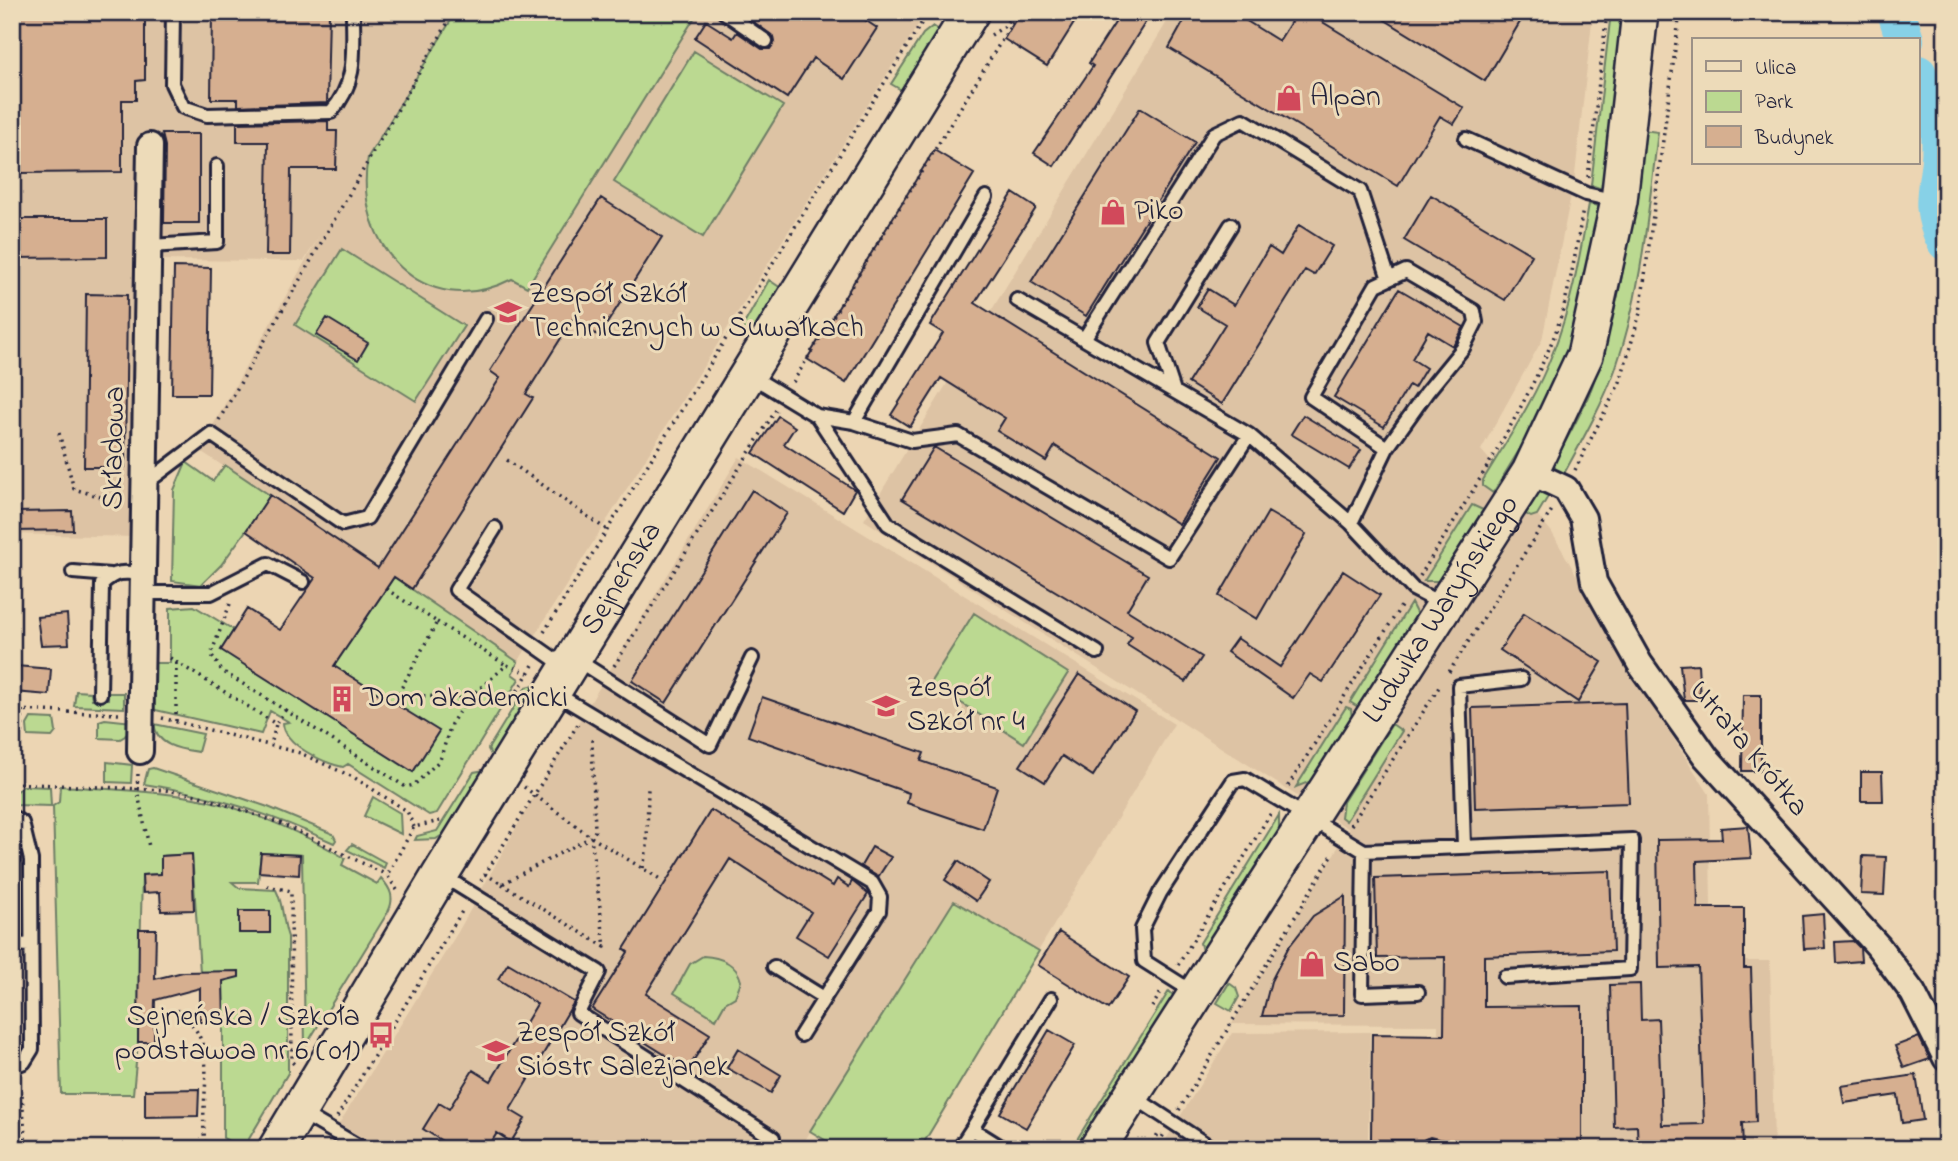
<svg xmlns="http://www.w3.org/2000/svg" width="1958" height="1161" font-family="'Indie Flower',sans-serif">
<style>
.built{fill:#ddc3a4}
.green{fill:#bbd991;stroke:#6e7e66;stroke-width:2;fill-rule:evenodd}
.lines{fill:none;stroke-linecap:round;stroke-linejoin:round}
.river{stroke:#87d1e7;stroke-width:38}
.building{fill:#d6af90;stroke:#22223b;stroke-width:2}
.lane-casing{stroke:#22223b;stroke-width:18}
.street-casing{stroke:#22223b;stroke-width:30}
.secondary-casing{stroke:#22223b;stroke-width:40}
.path{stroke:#22223b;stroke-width:3.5;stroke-dasharray:2 5;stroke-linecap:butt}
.lane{stroke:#eddbb9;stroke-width:12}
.street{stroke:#eddbb9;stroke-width:24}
.secondary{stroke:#eddbb9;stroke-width:35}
.labels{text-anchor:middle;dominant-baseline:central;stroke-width:6;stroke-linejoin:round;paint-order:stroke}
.poi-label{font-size:30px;fill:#22223b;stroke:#eddbb9;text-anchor:start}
.street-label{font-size:30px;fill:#22223b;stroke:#eddbb9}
</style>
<rect width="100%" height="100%" fill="#ecd5b3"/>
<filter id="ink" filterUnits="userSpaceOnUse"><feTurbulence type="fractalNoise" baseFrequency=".0143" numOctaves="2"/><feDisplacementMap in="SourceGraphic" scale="14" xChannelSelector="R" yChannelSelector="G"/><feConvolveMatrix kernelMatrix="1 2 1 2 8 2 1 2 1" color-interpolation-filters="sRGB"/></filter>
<g filter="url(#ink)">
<path class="built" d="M12 12H926L518 662 199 450 320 235 304 261 141 260 135 537 12 534Z
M1173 12H1593L1575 175 1542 340 1481 450 1551 531 1645 694 1709 794 1712 961H1770L1774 1149H1438V1025L1232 1024 1349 829 864 520Z
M739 457 1174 724 920 1149H840L810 1132 800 1149H382L339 1124 458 932 535 794Z
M1370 1032 1368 1142 1416 1145V1149H1160L1232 1033Z"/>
<path class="green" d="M456 12H698L527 287 512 279C424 324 352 244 368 157Z
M1611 12H1625L1605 187 1602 189 1591 185Z
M933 26 939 30 903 91 891 84 923 34Z
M694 51 783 106 703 237 614 182Z
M1643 130 1658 132C1648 211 1642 293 1615 370 1601 408 1580 444 1560 481L1554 474 1555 461C1568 436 1584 410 1593 384 1622 301 1633 217 1643 130Z
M1589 204 1603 207 1568 351 1540 416 1493 493 1483 486V480C1508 439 1536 397 1553 352 1572 304 1580 254 1589 204Z
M342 249 464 326 416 401 295 325Z
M769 280 781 288 748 338 744 334 743 326Z
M186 462 213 481 225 465 271 496 221 565 201 585 172 581 174 490Z
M1542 490H1552L1537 515 1531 517 1524 513 1536 492Z
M1472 505 1483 510 1438 581H1424Z
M394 577 518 662 512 674 519 679 437 813 429 815 348 764 343 767C324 763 284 745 283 723L289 722 270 711 261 734 151 709 153 663H170V608L194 606 234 630 221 650 334 666Z
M1411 603 1417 615 1358 707 1350 702Z
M974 613 1068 673 1024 743 930 683Z
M534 685 536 687 492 757 488 749 526 687Z
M76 691 91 692 92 699H108V693H124V708L74 706Z
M1346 707 1351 709 1352 720 1314 780 1296 787Z
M31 718 54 719 56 732 52 737 28 736 27 725Z
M105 719 133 722 125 736 120 739 99 738V721Z
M154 724 203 734 198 752C179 749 157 746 154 724Z
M1392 724 1402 731 1346 821 1341 817 1343 802Z
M107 762 132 765 131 783 107 782Z
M153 768 268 807 333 834 336 840 334 843C272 815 212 794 144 784L148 769Z
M485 770 444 834 436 839 415 840 417 836 437 831 474 772Z
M23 786 50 787 51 806 14 805 15 793Z
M60 786C104 789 147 790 189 797 243 806 298 831 345 858L342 865 377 884 381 878C391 889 395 898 388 912L305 1047 302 855 261 853 258 882H232L239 888 276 890C284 905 282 920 288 937V1073L243 1149 223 1138V972H200L192 854 161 856V874L142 875 138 1042 133 1094H61L53 806 59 802ZM239 911 270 912V933H239Z
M373 797 400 813 401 834 364 816Z
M1279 815V834L1206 954 1202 951 1200 943Z
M352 844 386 863 384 868 347 850Z
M954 901 1039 951 920 1149H840L810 1131Z
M703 956C721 957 737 964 741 981L735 997 725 1003 716 1019 674 993 690 964Z
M1229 983 1236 988 1239 997 1231 1011 1217 1003Z
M1169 991 1175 997 1084 1149H1071Z"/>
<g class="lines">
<path class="river" d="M1896 12 1905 40
M1918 74C1925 93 1938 115 1940 135 1945 177 1923 199 1946 242"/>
</g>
<path class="building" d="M19 12H145V80L136 81V100H122V172L20 173Z
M212 12H329L327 103 238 106V99H211Z
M750 12H853L877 28 844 79 813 58 787 98 695 38 706 21 733 38 737 32 762 49H770L775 42 774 37 747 17Z
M1020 12H1081L1047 66 1004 39Z
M1122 12H1152L1054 166 1034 153 1093 66 1089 63Z
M1189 12H1232L1279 41 1297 12H1306L1464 108 1454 124 1440 116 1398 186 1169 48Z
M1372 12H1504L1520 22 1485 81Z
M1140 108 1195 142 1086 316 1031 282Z
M328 121V131H337L336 169H291L290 255H266L268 142H237V123Z
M162 134H199V223H164L165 146Z
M934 150 974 174 846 383 807 359Z
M1013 193 1036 208 975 303 1221 457 1179 524 1055 446 1046 461 997 431 1005 418 941 378 910 427 891 415 943 333 930 325Z
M1431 195 1532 255 1505 300 1404 240Z
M601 198 662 237 599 336 573 319 526 394 533 398 412 589 394 577 334 666 439 731 413 772 221 650 247 609 280 630 315 578 246 531 270 495 378 568 500 378 490 371Z
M12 219H107V257L12 258Z
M1299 225 1332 246 1314 275 1305 270 1222 404 1188 383 1225 324 1197 307 1208 289 1234 305 1269 247 1281 255Z
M174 267 211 268 209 394H172Z
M1399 289 1464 327 1453 346 1428 331 1412 359 1426 368 1414 388 1409 385 1384 427 1334 397Z
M86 294 127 295 125 467H84Z
M327 318 368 343 358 360 316 335Z
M1303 415 1361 450 1349 469 1291 434Z
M778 416 795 427 784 444 855 490 843 511 753 453Z
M934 447 1148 575 1127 610 1202 657 1186 682 1127 645 1132 637 902 499Z
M752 490 787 513 666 703 632 681Z
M72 511 73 530 15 531V512Z
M1268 512 1306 534 1257 619 1219 596Z
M1343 571 1380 595 1323 682 1310 674 1293 698 1227 652 1237 638 1280 667Z
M1524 613 1602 662 1578 702 1500 650Z
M67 614 69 644 41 645 37 617Z
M1698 664 1700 700H1684L1680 665Z
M16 666 51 669 49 695 14 692Z
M1079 674 1135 711 1093 776 1062 756 1045 782 1020 766Z
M1743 695H1761V771H1742Z
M762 697 924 753 921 761 997 787 983 829 907 803 909 793 748 736Z
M1625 703 1629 803 1475 808 1472 708Z
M1861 772H1882L1883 801H1861Z
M711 810 833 886 837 879 849 887 852 881 868 894 829 956 796 936 811 912 730 859 646 994 710 1034 688 1069 592 1009 628 952 624 949Z
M1748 826 1751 858 1697 861 1698 908H1744V968H1751L1756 1122 1742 1123 1743 1149H1638L1637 1126 1614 1127 1610 985 1640 984 1641 1020 1658 1019 1662 1125 1704 1124 1698 967 1659 968 1657 840 1722 839 1721 828Z
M872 847 891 857 878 877 861 866Z
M261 853 300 855 299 875 259 872Z
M192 854 194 910 161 911 160 892 143 893 142 875 161 874V856Z
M1863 856 1886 857 1884 895 1861 894Z
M958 861 989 882 976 901 945 880Z
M1610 871 1613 951 1484 956V1007L1582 1006V1149H1443V1140L1430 1137 1423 1140H1371L1372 1034 1444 1035 1445 957 1377 958 1375 878Z
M1345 896 1344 1015 1262 1016 1271 981 1288 948 1313 916Z
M239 911H270V933H239Z
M1823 914 1825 948 1804 949 1802 916Z
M139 929H156L155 979 183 972 239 971V977L223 981 224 1022H200V988L155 1000 154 1042H138Z
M1059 932 1129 977 1108 1009 1038 965Z
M1853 941 1860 948 1861 961 1836 963 1835 942Z
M508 963 574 1002 510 1110 525 1119 511 1142 497 1133 487 1149H455L423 1129 439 1103 449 1109 473 1070 491 1081 537 1004 498 979Z
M1049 1030 1075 1045 1026 1128 1000 1113Z
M1919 1037 1930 1059 1904 1068 1895 1046Z
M738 1049 781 1075 771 1093 727 1068Z
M1916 1075 1923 1120 1902 1123 1898 1095 1844 1103 1841 1086Z
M199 1089 198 1116 145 1117V1090Z"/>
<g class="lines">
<g class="lane-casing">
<path id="lane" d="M173 12 172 84 183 107 207 115 331 112C358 82 353 50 353 12
M724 12 766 41
M1466 139 1586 194 1617 201
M150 246 217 242V166
M1017 300 1249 435 1351 523 1413 589 1444 605
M1084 339 1214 134 1243 120 1360 191 1389 279
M751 376 817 416 888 524 1097 652
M1174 391 1158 343 1231 225
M817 416 854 422 986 197
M854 422 912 441 958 435 1169 558 1249 435
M146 483 211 434 343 524 367 518 486 319
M1351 523 1387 448 1427 392 1463 348 1476 322 1474 311 1406 271 1376 285 1311 397 1387 448
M495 528 456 590 564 666
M73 572 110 575
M144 593H211L268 564 303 582
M577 660 710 745 752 658
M555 693 872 883 880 897 879 911 801 1035
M100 694 102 584C115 570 126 572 144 574
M12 817 22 823 31 860 32 1049 24 1062 12 1067
M1464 846 1459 686 1521 679
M1364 851 1362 994 1418 992
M443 876 599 972 578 1013 773 1138
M12 944 29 945
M774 967 824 998
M1193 992 1144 961 1142 929 1160 893 1233 781 1245 779 1364 851 1632 840 1630 969 1505 977
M1134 1097 1213 1149
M300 1112 363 1149
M1429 1146V1149
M959 1149 972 1129
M1004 1149 972 1129 1051 999"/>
</g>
<g class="street-casing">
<path id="street" d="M1530 472 1566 489 1583 518 1594 582 1640 664 1706 757 1878 946 1913 993 1946 1058
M140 751 150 146"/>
</g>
<g class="secondary-casing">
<g id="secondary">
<path id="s1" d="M276 1149 440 875 971 12"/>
<path id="s2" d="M1097 1149 1530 472 1585 355 1619 201 1640 12"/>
</g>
</g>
<path class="path" d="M920 12 924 19
M991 35 1005 26 1013 12
M1588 177 1607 12
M793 382 1019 12
M219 420 454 12
M59 433 74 489 108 499 124 500
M507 460 607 530
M1575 470 1620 382 1640 313 1680 12
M1420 576C1465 503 1518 422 1551 344 1569 301 1575 254 1583 209
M386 589 437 622 398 694 467 699
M230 604 211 654 222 671 285 710 276 724
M437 622 506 665
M544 632 924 19 934 17
M170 658 276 724 271 745
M614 666 776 410
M1449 672 1552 510
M514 697 533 665
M12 710 120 714
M22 710V733
M285 710 406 787 414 785 440 760 451 724 467 699 507 665 528 673
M162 718 300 753 355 778 407 811 414 827
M176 721V662
M138 774 137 789 149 847
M12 783 164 790 197 795 280 823 387 875
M1288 786 1403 603
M524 787 591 837 660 879
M1351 825 1441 684
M643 868 647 847 648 786
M485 874 502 884 591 837 595 831 592 741 595 736
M481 881 578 724
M502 884 605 947 591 837
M267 886 291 891 292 1062 295 1065
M397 890 387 875 414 827 440 821
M1178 965 1271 813
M1152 1007 1161 992
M177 1010C183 1016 192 1023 196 1030 217 1065 196 1112 207 1149
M22 1095 26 1149
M1179 1110 1334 852
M337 1117 464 908
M1063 1149 1070 1138
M1149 1149 1159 1133
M1155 1149 1164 1134"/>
<use href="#lane" class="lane"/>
<use href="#street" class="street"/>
<use href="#secondary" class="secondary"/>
</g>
</g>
<defs>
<g id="shop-bare" transform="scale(2.1)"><path d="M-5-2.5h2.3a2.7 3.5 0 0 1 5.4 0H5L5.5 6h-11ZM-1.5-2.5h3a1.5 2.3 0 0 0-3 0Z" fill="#d1495b" stroke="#eddbb9" stroke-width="2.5" paint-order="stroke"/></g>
<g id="school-bare" transform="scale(2.1)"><path d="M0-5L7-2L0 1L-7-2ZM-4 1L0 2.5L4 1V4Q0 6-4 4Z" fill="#d1495b" stroke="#eddbb9" stroke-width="2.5" paint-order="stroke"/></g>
<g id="building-bare" transform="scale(2.1)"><path d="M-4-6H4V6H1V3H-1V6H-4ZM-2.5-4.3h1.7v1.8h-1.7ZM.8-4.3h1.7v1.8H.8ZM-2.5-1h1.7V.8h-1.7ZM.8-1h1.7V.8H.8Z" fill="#d1495b" stroke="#eddbb9" stroke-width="2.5" paint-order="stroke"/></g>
<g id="bus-bare" transform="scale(2.1)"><path d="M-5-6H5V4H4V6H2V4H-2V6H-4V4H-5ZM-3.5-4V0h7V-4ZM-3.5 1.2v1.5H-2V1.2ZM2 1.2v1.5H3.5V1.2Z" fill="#d1495b" stroke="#eddbb9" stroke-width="2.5" paint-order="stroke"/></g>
</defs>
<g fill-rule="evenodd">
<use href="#shop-bare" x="1289" y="98"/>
<use href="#shop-bare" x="1113" y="212"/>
<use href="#school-bare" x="508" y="312"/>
<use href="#building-bare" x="342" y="699"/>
<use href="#school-bare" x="886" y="706"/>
<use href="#shop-bare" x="1312" y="964"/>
<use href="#bus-bare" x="381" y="1035"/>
<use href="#school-bare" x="496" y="1051"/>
</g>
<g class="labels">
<g class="poi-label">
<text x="1310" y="98">Alpan</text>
<text x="1134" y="212">Piko</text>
<text x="529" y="295">Zespół Szkół<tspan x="529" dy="34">Technicznych w Suwałkach</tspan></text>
<text x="907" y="689">Zespół<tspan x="907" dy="34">Szkół nr 4</tspan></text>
<text x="363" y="699">Dom akademicki</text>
<text x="1333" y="964">Sabo</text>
<text x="360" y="1018" text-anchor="end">Sejneńska / Szkoła<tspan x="360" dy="34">podstawoa nr 6 (01)</tspan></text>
<text x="517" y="1034">Zespół Szkół<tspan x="517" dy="34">Sióstr Salezjanek</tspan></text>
</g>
<g class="street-label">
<text transform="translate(115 448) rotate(-89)">Składowa</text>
<text stroke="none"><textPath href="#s1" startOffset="667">Sejneńska</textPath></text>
<text stroke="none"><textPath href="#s2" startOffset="640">Ludwika Waryńskiego</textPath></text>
<text transform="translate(1748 749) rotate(50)">Utrata Krótka</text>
</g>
</g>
<rect width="1958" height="1161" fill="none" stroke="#eddbb9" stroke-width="42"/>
<rect x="21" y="21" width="1916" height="1119" fill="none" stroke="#22223b" stroke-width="2.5" filter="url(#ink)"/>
<rect x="1692" y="38" width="228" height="126" fill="#eddbb9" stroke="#9c9187" stroke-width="2"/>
<rect x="1706" y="61" width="35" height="10" fill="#eddbb9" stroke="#9c9187" stroke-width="2"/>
<text x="1755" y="74" font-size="21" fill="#22223b">Ulica</text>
<rect x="1706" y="91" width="35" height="21" fill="#bbd991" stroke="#9c9187" stroke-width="2"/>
<text x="1755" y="108" font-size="21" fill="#22223b">Park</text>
<rect x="1706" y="126" width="35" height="21" fill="#d6af90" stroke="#9c9187" stroke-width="2"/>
<text x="1755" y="144" font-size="21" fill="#22223b">Budynek</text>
</svg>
